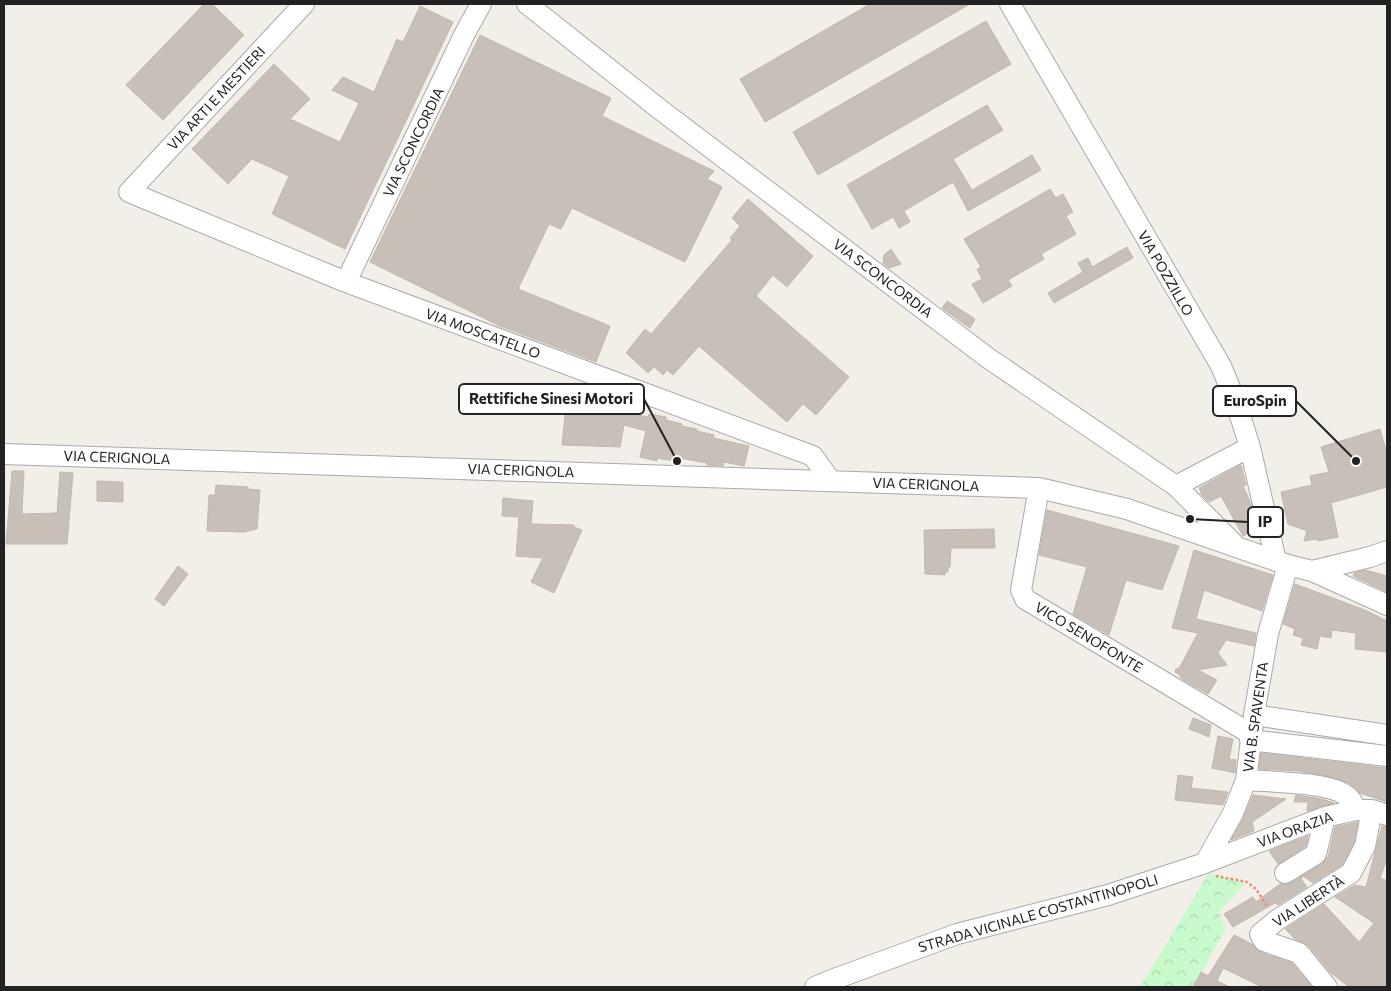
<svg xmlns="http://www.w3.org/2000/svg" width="1391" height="991" font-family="Commissioner,sans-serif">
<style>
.park{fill:url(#park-crowns)}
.building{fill:#c7bfb8;stroke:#c4b6ab}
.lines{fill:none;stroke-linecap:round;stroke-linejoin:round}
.minor-casing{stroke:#a9a9a9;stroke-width:22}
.path{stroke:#fa8072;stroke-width:2.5;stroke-dasharray:2.5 2.5;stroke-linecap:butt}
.minor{stroke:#fff;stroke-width:20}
.labels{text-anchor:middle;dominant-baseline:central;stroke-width:5;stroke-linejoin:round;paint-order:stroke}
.street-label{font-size:14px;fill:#222;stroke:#fff}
.leader{fill:none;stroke:#222;stroke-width:2}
.callout-dot{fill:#222;stroke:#fff;stroke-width:2}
.callout{fill:#fff;stroke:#222;stroke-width:2}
.callout-label{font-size:15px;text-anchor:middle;font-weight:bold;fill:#222}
</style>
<defs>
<pattern id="park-crowns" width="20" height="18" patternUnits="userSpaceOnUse" patternTransform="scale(1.25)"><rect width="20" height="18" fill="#c8facc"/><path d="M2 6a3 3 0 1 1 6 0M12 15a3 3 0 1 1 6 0" fill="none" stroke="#acd6af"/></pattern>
</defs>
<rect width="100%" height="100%" fill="#f2efe9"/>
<path class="park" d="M1209 873 1247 882 1219 912 1225 929 1194 987H1140Z"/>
<path class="building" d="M204 4H212L244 35 163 120 126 85Z
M870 4H970L765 122 740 79Z
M420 6 453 22 345 249 272 214 289 176 252 159 228 184 192 149 274 64 310 99 290 119 340 142 359 103 332 90 343 77 374 92 397 39 402 42 405 38Z
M986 21 1011 64 818 175 793 132Z
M480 35 611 98 602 116 714 171 707 179 722 187 685 262 572 208 561 229 549 224 518 289 610 326 596 362 500 326 370 262Z
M987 105 1003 130 953 159 972 190 1032 155 1041 170 968 211 953 182 904 211 910 222 899 228 893 217 872 229 847 185Z
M1050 189 1056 198 1063 194 1073 212 1066 216 1076 234 1041 254 1044 259 1008 280 1012 286 983 303 972 284 982 279 977 269 981 267 964 239Z
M748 199 813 256 787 287 773 275 756 296 849 377 816 415 803 404 787 422 699 346 673 375 667 370 663 375 654 367 648 373 626 353 645 329 651 334 732 240 730 238 740 226 732 218Z
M1127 247 1133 258 1054 303 1048 293 1083 272 1078 263 1088 258 1092 267Z
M891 249 901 264 889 268 883 263 884 255Z
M947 301 975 319 970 328 942 308Z
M597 388 611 393 607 401 621 406 619 411 648 417 649 414 666 417V420L682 424 681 426 697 429V431L714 435 713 438 749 446 744 466 724 462 723 466 707 465V463L674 457V461L657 458V461L640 457 646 431 624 425 620 447 562 445 567 395 590 403Z
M1380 429 1387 454V487L1331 503 1338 537 1318 541 1317 539 1304 541 1307 531 1288 524 1281 492 1312 485 1310 476 1329 472 1321 447Z
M1241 465 1246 485 1243 486 1251 504 1257 529 1243 536 1221 496 1209 502 1202 495 1199 488Z
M12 471H24L22 514 57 513 60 472 73 473 67 544H6Z
M97 481 123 482V502L97 501Z
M216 485 248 487V489L260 490 257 529 244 532 207 531 209 495H215Z
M503 498 533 501 531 524 574 525V527L582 530 554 593 531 582 543 558 516 556 519 517 502 516Z
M1047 510 1179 546 1162 590 1126 580 1109 635 1073 614 1087 567 1039 555Z
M994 529 995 548H951L950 567H948V572H945V575L925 574 924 530Z
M1194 550 1273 575 1262 611 1204 590 1196 619 1256 633 1254 646 1226 640 1218 653 1227 665 1198 670 1217 680 1208 694 1182 679 1178 673H1176L1175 670 1180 667 1198 633 1172 628Z
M178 566 188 574 164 606 155 599Z
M1365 570 1387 576V592L1353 576 1354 573Z
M1295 584 1365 610 1387 621V652L1355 649 1356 633 1332 630 1331 638 1320 636 1317 649 1301 645 1303 638 1293 635 1295 629 1283 624Z
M1193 718 1211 725 1209 737 1189 729Z
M1218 736 1233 739 1229 759 1236 760 1235 773 1212 768Z
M1261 753 1387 768V802L1360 793 1349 783 1327 776 1298 771 1259 769Z
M1178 775 1193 777 1191 788 1228 792 1223 805 1175 800Z
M1253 795 1286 799 1252 822 1254 831 1231 840 1243 819Z
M1296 795 1322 799 1334 803 1307 811 1308 802H1294Z
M1358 822 1354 842 1342 865 1313 883 1303 876 1301 879 1307 887 1278 905 1275 903 1233 927 1224 914 1253 897 1256 902 1280 884 1286 885 1291 883 1322 864 1328 857 1335 827Z
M1382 826 1387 827V858L1380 878 1387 881V987H1349L1330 972 1308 945 1295 939 1285 929 1324 904 1359 942 1374 923 1335 897 1355 885 1366 887Z
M1308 836 1306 846 1278 864 1269 851Z
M1234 935 1252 944 1260 952 1292 963 1312 987H1262L1223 968 1217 981 1230 987H1193L1201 972 1208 976Z"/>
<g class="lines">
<g class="minor-casing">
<path id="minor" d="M304 4 129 192 346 282 813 456 830 480
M527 4 662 111 988 358 1176 486 1234 544
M1010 4 1221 366 1235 400 1250 447 1276 561
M346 282 464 35 481 4
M4 454 1039 488 1127 509 1288 565 1312 571 1387 605
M1176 486 1250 447
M1039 488 1021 590 1025 599 1251 734
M1312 571 1370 557 1387 551
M1254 715 1387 735
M1250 740 1387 756
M1246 780C1270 782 1325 782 1344 794 1351 798 1353 803 1356 810
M1205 863 1233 813 1246 780 1254 715 1268 634 1288 565
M1285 873 1316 854 1325 817
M815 987 829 981 957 934 1108 895 1205 863 1325 817 1356 810H1372L1387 815
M1327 987 1299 953 1264 941 1260 934 1277 920 1351 873 1365 846 1372 810"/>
</g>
<path class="path" d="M1216 876 1247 882 1256 889 1267 906"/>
<use href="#minor" class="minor"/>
</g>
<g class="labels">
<g class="street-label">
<text transform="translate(216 98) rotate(-47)">VIA ARTI E MESTIERI</text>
<text transform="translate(413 142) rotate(-64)">VIA SCONCORDIA</text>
<text transform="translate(1166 273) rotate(60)">VIA POZZILLO</text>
<text transform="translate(883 278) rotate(37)">VIA SCONCORDIA</text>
<text transform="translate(483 333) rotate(20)">VIA MOSCATELLO</text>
<text transform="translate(117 457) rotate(2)">VIA CERIGNOLA</text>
<text transform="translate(521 470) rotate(2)">VIA CERIGNOLA</text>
<text transform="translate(926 484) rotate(2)">VIA CERIGNOLA</text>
<text transform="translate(1089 637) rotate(31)">VICO SENOFONTE</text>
<text transform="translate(1255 717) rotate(-82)">VIA B. SPAVENTA</text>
<text transform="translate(1295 829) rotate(-20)">VIA ORAZIA</text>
<text transform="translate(1308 901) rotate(-33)">VIA LIBERTÀ</text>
<text transform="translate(1038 913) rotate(-16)">STRADA VICINALE COSTANTINOPOLI</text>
</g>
</g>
<path class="leader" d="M677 461L644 399M1356 461L1296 401M1190 519L1248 522"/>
<g class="callout-dot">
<circle cx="677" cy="461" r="5"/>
<circle cx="1356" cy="461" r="5"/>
<circle cx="1190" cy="519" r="5"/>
</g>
<g class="callout">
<rect x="459" y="384" width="185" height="30" rx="5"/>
<rect x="1213" y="386" width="83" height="30" rx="5"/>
<rect x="1248" y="507" width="35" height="30" rx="5"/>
</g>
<g class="callout-label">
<text x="551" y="404">Rettifiche Sinesi Motori</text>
<text x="1255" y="406">EuroSpin</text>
<text x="1265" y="527">IP</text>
</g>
<rect width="1391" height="991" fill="none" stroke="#222222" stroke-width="10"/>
</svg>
